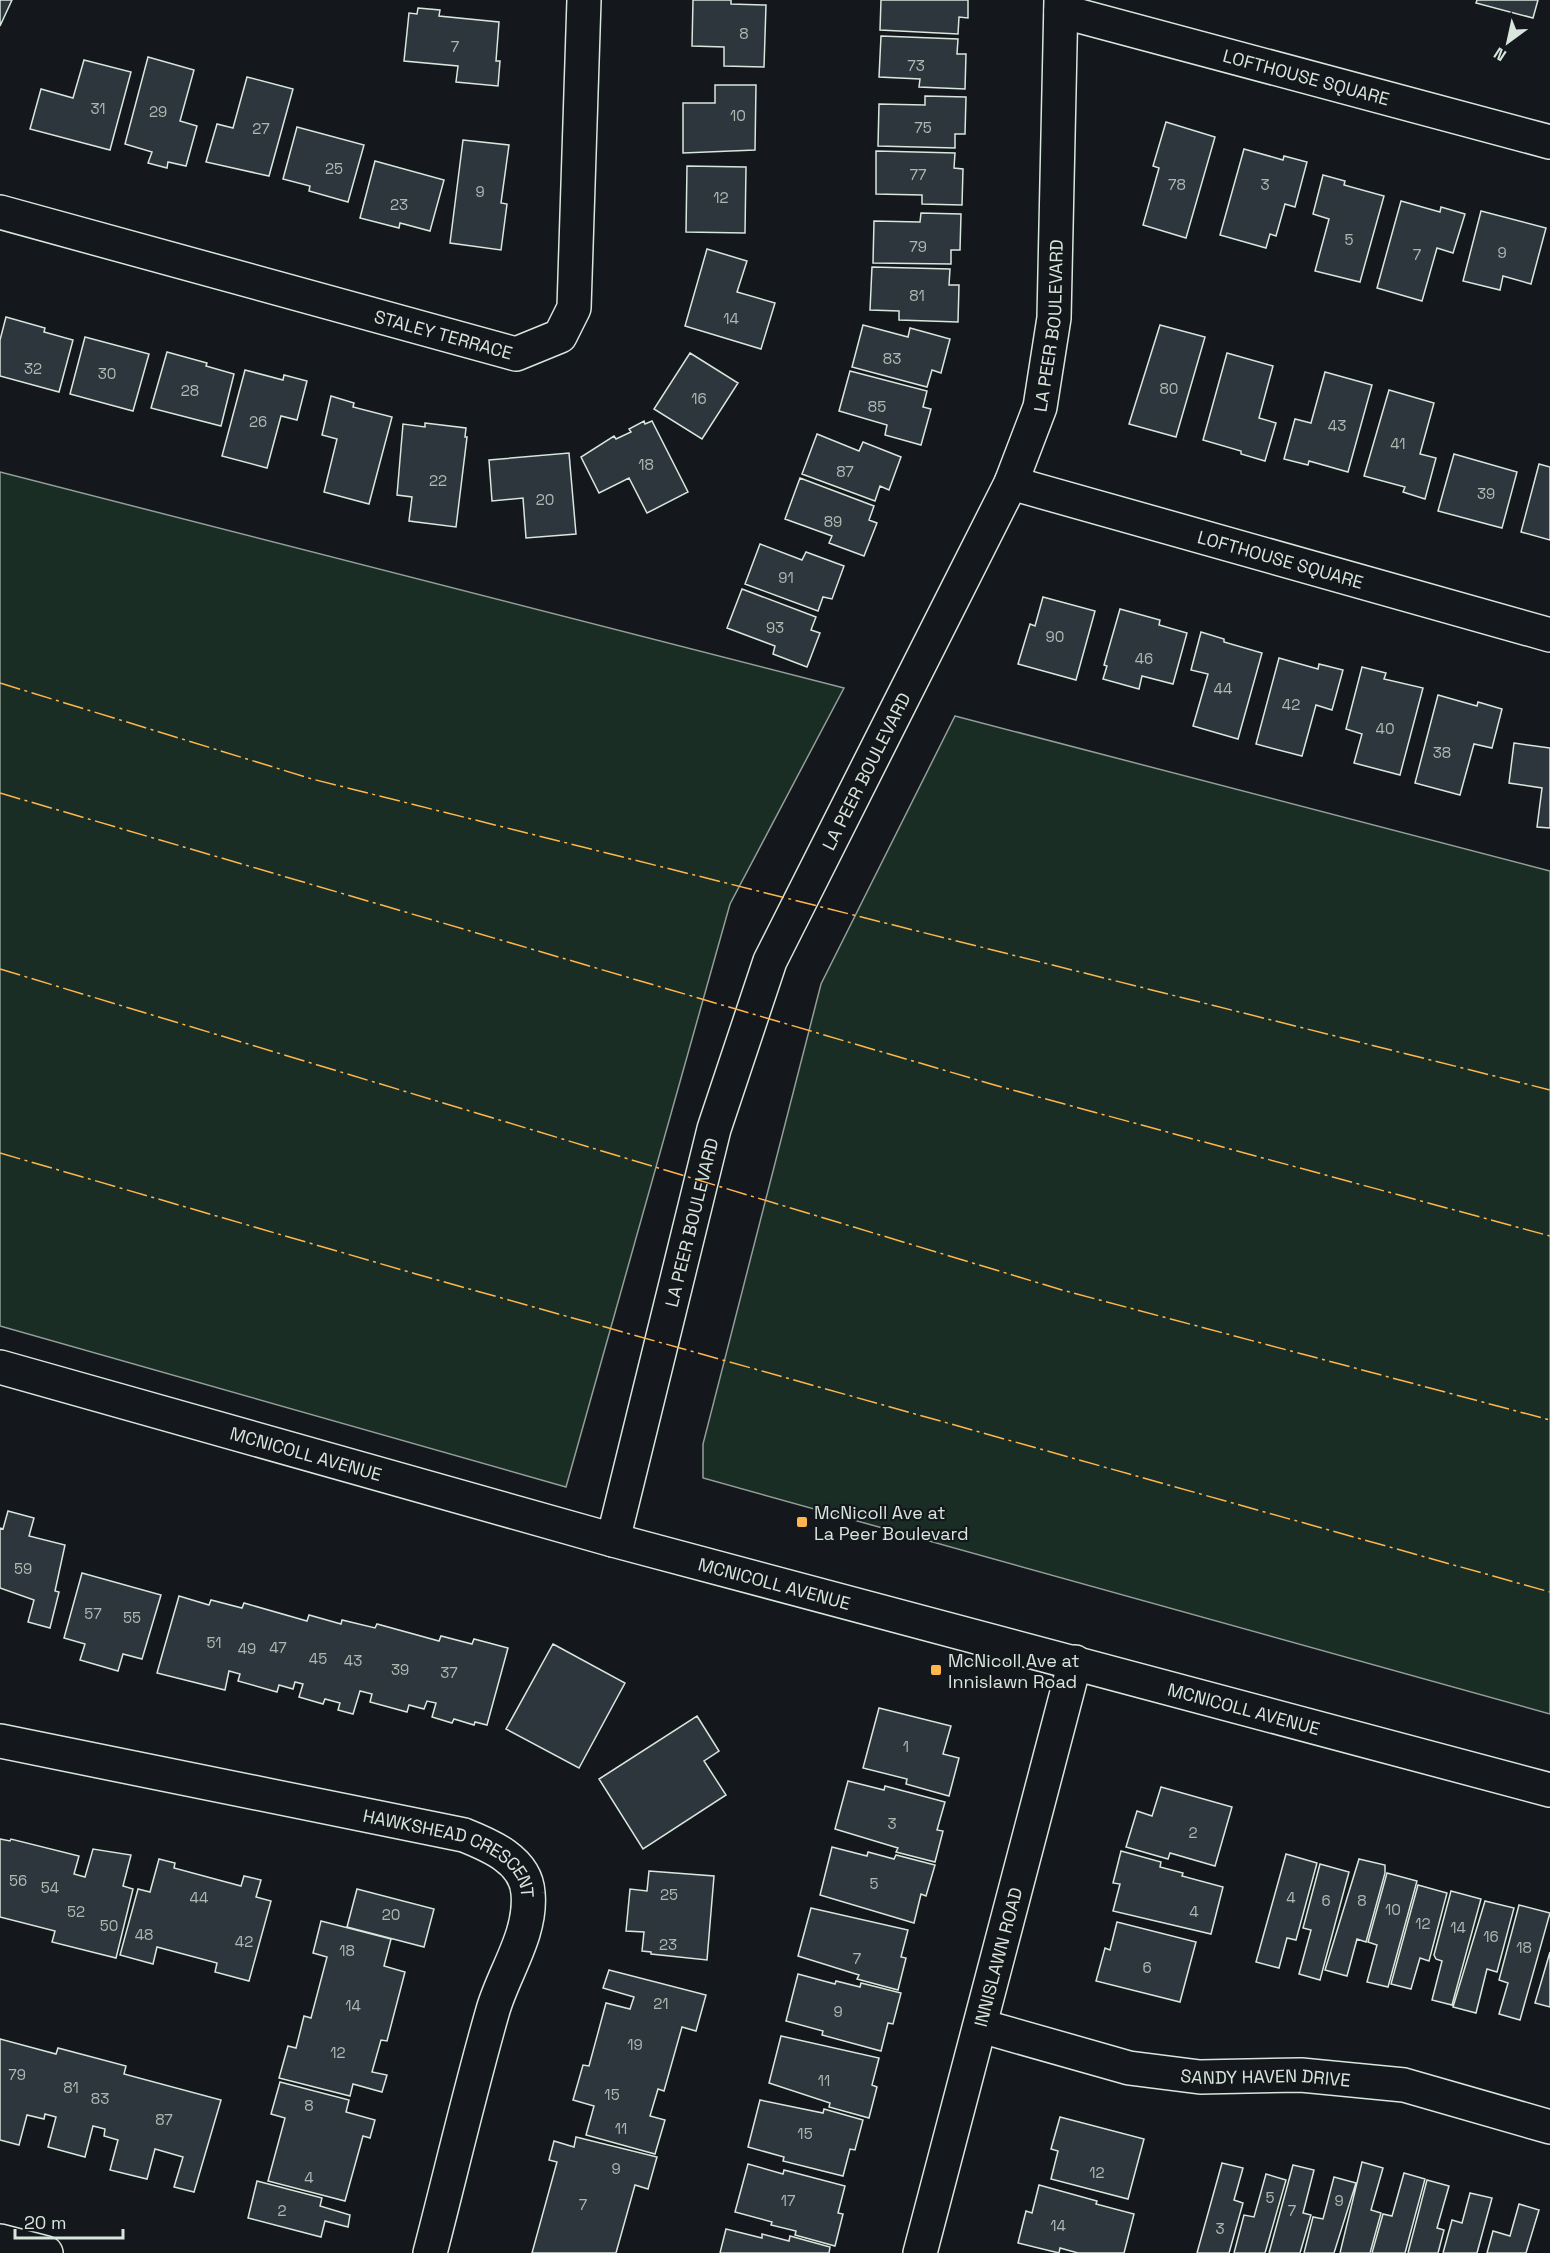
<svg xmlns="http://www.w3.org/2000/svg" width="1550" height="2253" font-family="'Space Grotesk',sans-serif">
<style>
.green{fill:#1a2d24;stroke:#939e99;stroke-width:1.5}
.building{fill:#2c363c;stroke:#d8e6dc;stroke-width:1.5}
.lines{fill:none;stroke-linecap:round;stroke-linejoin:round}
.minor-casing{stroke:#d8e6dc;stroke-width:36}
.major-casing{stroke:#d8e6dc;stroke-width:36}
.minor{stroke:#14181c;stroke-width:33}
.major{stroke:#14181c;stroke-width:33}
.power{stroke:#ffb74d;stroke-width:1.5;stroke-dasharray:21 4.5 3 4.5;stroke-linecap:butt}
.poi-dot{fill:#ffb74d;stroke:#14181c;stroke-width:2}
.labels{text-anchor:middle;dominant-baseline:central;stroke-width:4.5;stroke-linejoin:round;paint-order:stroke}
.number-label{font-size:15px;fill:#adbab4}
.street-label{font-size:18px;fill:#d8e6dc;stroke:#14181c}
.poi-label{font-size:18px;fill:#d8e6dc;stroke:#14181c;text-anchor:start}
</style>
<rect width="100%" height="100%" fill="#14181c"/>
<path class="green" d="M0 472 844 688 730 904 566 1487 0 1326Z
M955 716 1550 871V1714L703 1478V1444L821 984Z"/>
<path class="building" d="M0 0H12L0 26Z
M693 0H731V4L766 5 764 67 724 66V47L692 46Z
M881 0H968V18L959 17 958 34 880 30Z
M1477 0H1538L1533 18 1476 3Z
M418 8 440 10 439 16 499 22 496 61H500L498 86 456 82 458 66 404 61 409 13 417 14Z
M881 36 958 39 957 54H966L965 89 919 87 920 79 879 77Z
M148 57 194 70 180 121 197 126 186 166 168 162 167 168 148 163 152 152 125 144Z
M84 60 131 72 110 150 30 129 41 89 73 98Z
M247 77 293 89 269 176 206 162 217 124 233 128Z
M715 85H756L755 150 683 153V103H715Z
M925 96 966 97 965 134H955V148L878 146 879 104 925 105Z
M1166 122 1215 137 1186 238 1143 225 1159 168 1153 166Z
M297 127 364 145 348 202 309 191 310 186 283 179Z
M463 140 509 145 501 203 507 204 501 250 450 243Z
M1244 149 1283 160 1284 156 1307 162 1295 207 1285 204 1276 236 1270 234 1266 248 1220 235Z
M876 151 955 153 954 168 963 169 962 205 922 204V195L876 194Z
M375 161 444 180 430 231 400 223 399 228 360 218Z
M687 166 746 167 745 233 686 232Z
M1323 175 1345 181 1344 185 1384 196 1360 282 1315 271 1329 219 1313 214Z
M1401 201 1440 212 1441 207 1465 214 1453 253 1437 248 1422 301 1377 288Z
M1481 211 1546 228 1531 284 1503 276 1500 290 1463 281Z
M921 213 961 214 960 250H951V264L873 263 874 221 920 222Z
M707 249 747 261 737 292 775 303 761 349 685 326Z
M872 267 950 269 949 285H959L958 322 899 320V311L870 310Z
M6 317 45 328 44 332 73 340 59 392 0 376V340Z
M863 325 908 337 910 328 950 339 941 373 932 370 927 387 852 367Z
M1160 325 1205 337 1176 437 1129 424Z
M85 337 149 354 133 411 70 394Z
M167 352 207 363 206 366 234 374 221 426 151 408Z
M690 353 738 383 702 439 654 409Z
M1227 353 1273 366 1259 418 1276 423 1265 461 1241 454V451L1203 440Z
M245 370 283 380 284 375 307 381 297 420 281 416 267 468 222 456Z
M850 371 927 391 923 407 931 409 921 445 885 435 887 425 839 411Z
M1325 372 1372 385 1348 472 1309 461 1308 465 1284 459 1295 419 1311 423Z
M1389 390 1434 403 1420 454 1436 458 1425 499 1403 492 1405 487 1364 476Z
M331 396 354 403 353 407 392 417 369 504 324 492 337 439 322 435Z
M644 421 645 424 652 421 688 492 647 513 629 478 599 493 581 457 614 436 616 439 631 432 629 429Z
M425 423 466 428 465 437H467L456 527 409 521 412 497 397 495 403 424 425 427Z
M817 434 859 451 863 442 901 457 889 490 880 486 875 501 802 474Z
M569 453 576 534 526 538 523 498 492 501 489 460Z
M1454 454 1517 472 1502 528 1438 511Z
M1539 464 1550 467V540L1521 532Z
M800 478 874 506 869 520 877 523 864 556 829 543 832 536 785 519Z
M760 544 802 560 806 552 844 566 832 599 823 597 818 611 745 584Z
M742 589 816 617 811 630 820 633 807 667 773 654 775 646 727 628Z
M1043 597 1095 611 1076 680 1018 664 1030 624 1035 626Z
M1120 609 1160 620 1159 625 1187 633 1173 684 1142 676 1139 689 1103 679 1107 666 1104 665Z
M1201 632 1224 639V642L1262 653 1238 739 1193 726 1208 674 1191 670Z
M1279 658 1318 669 1319 664 1343 670 1332 710 1316 705 1302 756 1256 744Z
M1362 667 1386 673 1384 679 1423 688 1400 775 1354 763 1362 734 1346 729Z
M1438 695 1477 706 1478 702 1502 709 1492 748 1474 744 1460 795 1415 783Z
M1514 743 1550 748V828L1537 827 1542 788 1509 783Z
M8 1511 34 1518 29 1536 65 1545 55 1591 59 1592 50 1628 28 1622 34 1600 0 1588V1528L3 1529Z
M82 1573 161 1595 142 1659 123 1654 118 1671 80 1660 85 1644 64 1638Z
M179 1596 209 1605 211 1600 242 1608 244 1603 307 1621 309 1615 341 1624 342 1620 375 1628 377 1624 439 1641 441 1636 472 1644 474 1639 508 1648 487 1725 475 1722 474 1725 454 1719 452 1723 432 1717 436 1703 427 1701 424 1709 409 1705 407 1712 370 1702 372 1694 360 1691 353 1714 338 1710 340 1703 325 1699 323 1704 299 1697 303 1684 295 1682 293 1689 279 1685 277 1692 238 1681 240 1674 229 1671 225 1690 157 1673Z
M553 1644 625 1683 579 1768 506 1729Z
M879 1708 951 1726 943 1754 959 1758 949 1796 906 1784 907 1779 863 1768Z
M697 1716 719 1751 704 1761 726 1795 643 1849 599 1779Z
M848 1781 884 1790 885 1786 945 1802 937 1830 943 1831 935 1862 896 1852 898 1848 835 1829Z
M1161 1787 1232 1807 1215 1866 1170 1853 1168 1859 1126 1847 1137 1811 1152 1816Z
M0 1839 10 1841 11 1839 79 1856 74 1874 85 1877 93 1849 131 1855 123 1886 133 1889 116 1958 52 1942 55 1931 0 1917Z
M832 1847 867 1856 868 1852 894 1859 896 1855 935 1865 926 1896 921 1894 914 1923 820 1895Z
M1121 1851 1161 1862 1160 1867 1183 1873 1182 1876 1223 1887 1211 1934 1113 1911 1120 1884 1113 1883Z
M1286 1854 1317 1863 1296 1940 1287 1938 1279 1968 1256 1962Z
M159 1859 175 1863 174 1868 241 1886 244 1876 261 1880 256 1897 271 1901 249 1981 215 1972 217 1963 157 1947 153 1964 120 1955 138 1889 150 1892Z
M1359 1859 1385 1865V1873L1366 1942 1357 1939 1347 1976 1325 1970Z
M1320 1864 1349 1872 1320 1980 1299 1974 1311 1930 1303 1928Z
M649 1871 714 1876 707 1960 651 1954V1952L642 1951 644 1932 626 1931 630 1889 647 1891Z
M1387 1873 1417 1881 1388 1987 1367 1982 1377 1945 1368 1942Z
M1418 1885 1447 1893 1429 1961 1420 1958 1411 1989 1391 1984Z
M357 1889 434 1909 424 1947 347 1927Z
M1451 1891 1481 1899 1452 2005 1432 2000 1442 1961 1436 1959 1434 1955Z
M1485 1901 1514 1908 1497 1972 1487 1969 1476 2013 1453 2007Z
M1519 1905 1550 1913 1520 2020 1499 2014 1508 1983 1499 1980Z
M811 1908 908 1930 901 1957 906 1958 898 1990 857 1979 859 1975 798 1956Z
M321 1921 391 1939 384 1966 405 1972 387 2041 381 2040 372 2072 387 2075 382 2092 353 2084 350 2096 279 2078 288 2046 296 2048 304 2016 311 2018 327 1957 313 1953Z
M1117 1922 1196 1942 1180 2002 1096 1981 1105 1948 1110 1950Z
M1550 1952V2007L1535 2003Z
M609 1970 706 1995 696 2031 682 2027 664 2091 658 2089 650 2116 665 2120 655 2154 586 2135 594 2106 573 2100 583 2065 589 2066 606 2003 630 2009 634 1997 603 1988Z
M798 1974 835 1984 836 1981 860 1987 861 1983 901 1993 893 2024 888 2023 881 2051 822 2035 823 2031 786 2021Z
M781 2036 879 2058 872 2085 877 2087 869 2118 829 2107 830 2103 769 2083Z
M0 2039 56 2054 58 2048 126 2066 124 2074 221 2100 194 2192 174 2187 183 2157 155 2149 147 2179 110 2170 118 2140 104 2136 105 2129 93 2126 85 2157 48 2147 56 2117 45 2114 44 2119 27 2115 19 2145 0 2140Z
M280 2082 349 2100 346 2112 375 2120 370 2138 363 2136 345 2201 268 2181 285 2118 271 2114Z
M760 2100 823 2113 824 2109 863 2120 855 2150 850 2149 843 2176 783 2161 784 2157 748 2147Z
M1060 2117 1144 2139 1128 2199 1051 2179 1058 2151 1051 2149Z
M576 2137 657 2157 648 2189 635 2185 616 2253H532L557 2162 549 2160 554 2141 574 2147Z
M1362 2162 1383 2168 1371 2210 1381 2213 1370 2253H1340Z
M1222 2163 1243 2168 1234 2200 1243 2203 1229 2253H1197Z
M748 2164 783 2174 784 2170 845 2186 838 2213 843 2214 835 2246 795 2235 796 2231 771 2225 772 2222 735 2212Z
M1293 2165 1314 2170 1303 2213 1311 2215 1300 2253H1269Z
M1404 2173 1425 2179 1405 2253H1372L1383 2214 1392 2216Z
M1266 2174 1286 2180 1265 2253H1234L1244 2215 1254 2217Z
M1334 2177 1356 2183 1334 2253H1304L1313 2217 1323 2219Z
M1427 2180 1449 2186 1437 2228 1444 2230 1438 2253H1408Z
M257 2181 322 2198 320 2206 350 2215 348 2227 325 2221 321 2237 248 2218Z
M1039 2185 1097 2201 1096 2204 1134 2214 1124 2253H1078L1060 2248 1059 2253 1018 2243 1026 2211 1032 2213Z
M1470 2193 1492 2198 1477 2253H1443L1452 2220 1462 2223Z
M1519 2204 1539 2210 1526 2253H1487L1493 2231 1510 2236Z
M726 2229 762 2238V2234L789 2241 790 2236 830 2247 829 2253H720Z"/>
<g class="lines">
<g class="minor-casing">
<g id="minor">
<path id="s1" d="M1061 11 1550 142"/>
<path id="s2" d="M0 212 516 354 560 336 574 308 584 0"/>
<path id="s3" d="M1011 483 1550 635"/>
<path id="s4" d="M613 1540 714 1129 770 961 1011 483 1040 407 1054 318 1061 0"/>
<path id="s5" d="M0 1741 464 1835C489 1845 526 1860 528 1893 532 1934 504 1972 493 2010 470 2090 451 2172 430 2253"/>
<path id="s6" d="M981 2026 1129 2068 1200 2077 1301 2075 1404 2085 1550 2127"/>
<path d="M0 2241 46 2253"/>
<path id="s7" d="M920 2253 1075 1662"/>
</g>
</g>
<g class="major-casing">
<g id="major">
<path id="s8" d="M0 1367 613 1540 1550 1790"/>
</g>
</g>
<use href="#minor" class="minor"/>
<use href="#major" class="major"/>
<path class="power" d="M0 683 312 779 1550 1090
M0 793 998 1086 1550 1236
M0 969 1062 1290 1550 1420
M0 1153 416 1274 1550 1592"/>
</g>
<g class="poi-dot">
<rect x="796" y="1516" width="12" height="12" rx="3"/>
<rect x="930" y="1664" width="12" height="12" rx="3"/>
</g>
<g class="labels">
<g class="number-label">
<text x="744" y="33">8</text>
<text x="455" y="46">7</text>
<text x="916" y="65">73</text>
<text x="98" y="108">31</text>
<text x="158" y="111">29</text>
<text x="738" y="115">10</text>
<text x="923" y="127">75</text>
<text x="261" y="128">27</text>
<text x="334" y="168">25</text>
<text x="918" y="174">77</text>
<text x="1177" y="184">78</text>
<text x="1265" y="184">3</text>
<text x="480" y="191">9</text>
<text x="721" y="197">12</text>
<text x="399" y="204">23</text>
<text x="1349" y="239">5</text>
<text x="918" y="246">79</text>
<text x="1502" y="252">9</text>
<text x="1417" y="254">7</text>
<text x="917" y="295">81</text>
<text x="731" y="318">14</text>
<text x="892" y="358">83</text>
<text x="33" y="368">32</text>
<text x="107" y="373">30</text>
<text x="1169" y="388">80</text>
<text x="190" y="390">28</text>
<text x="699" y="398">16</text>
<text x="877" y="406">85</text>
<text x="258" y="421">26</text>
<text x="1337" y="425">43</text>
<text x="1398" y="443">41</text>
<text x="646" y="464">18</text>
<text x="845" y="471">87</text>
<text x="438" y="480">22</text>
<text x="1486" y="493">39</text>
<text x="545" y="499">20</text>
<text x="833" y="521">89</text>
<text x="786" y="577">91</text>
<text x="775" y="627">93</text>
<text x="1055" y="636">90</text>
<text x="1144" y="658">46</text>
<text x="1223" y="688">44</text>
<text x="1291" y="704">42</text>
<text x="1385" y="728">40</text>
<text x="1442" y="752">38</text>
<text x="23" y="1568">59</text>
<text x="93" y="1613">57</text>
<text x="132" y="1617">55</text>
<text x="214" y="1642">51</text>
<text x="278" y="1647">47</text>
<text x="247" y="1648">49</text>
<text x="318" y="1658">45</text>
<text x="353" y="1660">43</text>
<text x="400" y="1669">39</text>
<text x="449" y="1672">37</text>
<text x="906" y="1746">1</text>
<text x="892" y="1823">3</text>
<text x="1193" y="1832">2</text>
<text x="18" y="1880">56</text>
<text x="874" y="1883">5</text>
<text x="50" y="1887">54</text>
<text x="669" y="1894">25</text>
<text x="199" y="1897">44</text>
<text x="1291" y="1897">4</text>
<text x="1326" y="1900">6</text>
<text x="1362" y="1900">8</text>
<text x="1393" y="1909">10</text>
<text x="76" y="1911">52</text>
<text x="1194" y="1911">4</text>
<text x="391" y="1914">20</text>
<text x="1423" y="1923">12</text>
<text x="109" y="1925">50</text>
<text x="1458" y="1927">14</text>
<text x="144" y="1934">48</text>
<text x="1491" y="1936">16</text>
<text x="244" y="1941">42</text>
<text x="668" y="1944">23</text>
<text x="1524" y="1947">18</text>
<text x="347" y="1950">18</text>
<text x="857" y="1958">7</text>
<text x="1147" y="1967">6</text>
<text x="661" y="2003">21</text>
<text x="353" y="2005">14</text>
<text x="838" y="2011">9</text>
<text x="635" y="2044">19</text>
<text x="338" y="2052">12</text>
<text x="17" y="2074">79</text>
<text x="824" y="2080">11</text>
<text x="71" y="2087">81</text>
<text x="612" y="2094">15</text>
<text x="100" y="2098">83</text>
<text x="309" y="2105">8</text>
<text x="164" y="2119">87</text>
<text x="621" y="2128">11</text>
<text x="805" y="2133">15</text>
<text x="616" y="2168">9</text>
<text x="1097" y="2172">12</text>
<text x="309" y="2177">4</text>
<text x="1270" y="2197">5</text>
<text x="788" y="2200">17</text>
<text x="1339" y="2200">9</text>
<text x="583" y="2204">7</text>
<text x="282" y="2210">2</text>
<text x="1292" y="2210">7</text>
<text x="1058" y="2225">14</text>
<text x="1220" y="2228">3</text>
</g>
<g class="street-label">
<text stroke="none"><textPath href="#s1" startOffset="254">LOFTHOUSE SQUARE</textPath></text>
<text stroke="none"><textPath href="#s4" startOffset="1299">LA PEER BOULEVARD</textPath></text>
<text stroke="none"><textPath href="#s2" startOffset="460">STALEY TERRACE</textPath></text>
<text stroke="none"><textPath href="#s3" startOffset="280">LOFTHOUSE SQUARE</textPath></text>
<text stroke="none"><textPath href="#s4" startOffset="813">LA PEER BOULEVARD</textPath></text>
<text stroke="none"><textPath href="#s4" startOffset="327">LA PEER BOULEVARD</textPath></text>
<text stroke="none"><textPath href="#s8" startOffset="318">MCNICOLL AVENUE</textPath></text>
<text stroke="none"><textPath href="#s8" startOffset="804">MCNICOLL AVENUE</textPath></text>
<text stroke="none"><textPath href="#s8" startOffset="1290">MCNICOLL AVENUE</textPath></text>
<text stroke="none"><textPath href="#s5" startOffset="470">HAWKSHEAD CRESCENT</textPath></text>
<text stroke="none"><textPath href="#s7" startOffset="306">INNISLAWN ROAD</textPath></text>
<text stroke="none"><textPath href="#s6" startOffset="291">SANDY HAVEN DRIVE</textPath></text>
</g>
<g class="poi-label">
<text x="814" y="1512">McNicoll Ave at<tspan x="814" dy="21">La Peer Boulevard</tspan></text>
<text x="948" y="1660">McNicoll Ave at<tspan x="948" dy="21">Innislawn Road</tspan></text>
</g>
</g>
<g transform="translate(1508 42) rotate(213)" stroke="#14181c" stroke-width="4.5" paint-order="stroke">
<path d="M0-4.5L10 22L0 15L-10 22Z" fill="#d8e6dc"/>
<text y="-9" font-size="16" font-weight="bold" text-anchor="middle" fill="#d8e6dc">N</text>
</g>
<path d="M15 2229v9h108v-9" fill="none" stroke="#d8e6dc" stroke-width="3"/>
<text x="24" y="2229" font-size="18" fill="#d8e6dc" stroke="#14181c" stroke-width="4.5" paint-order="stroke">20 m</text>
</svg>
